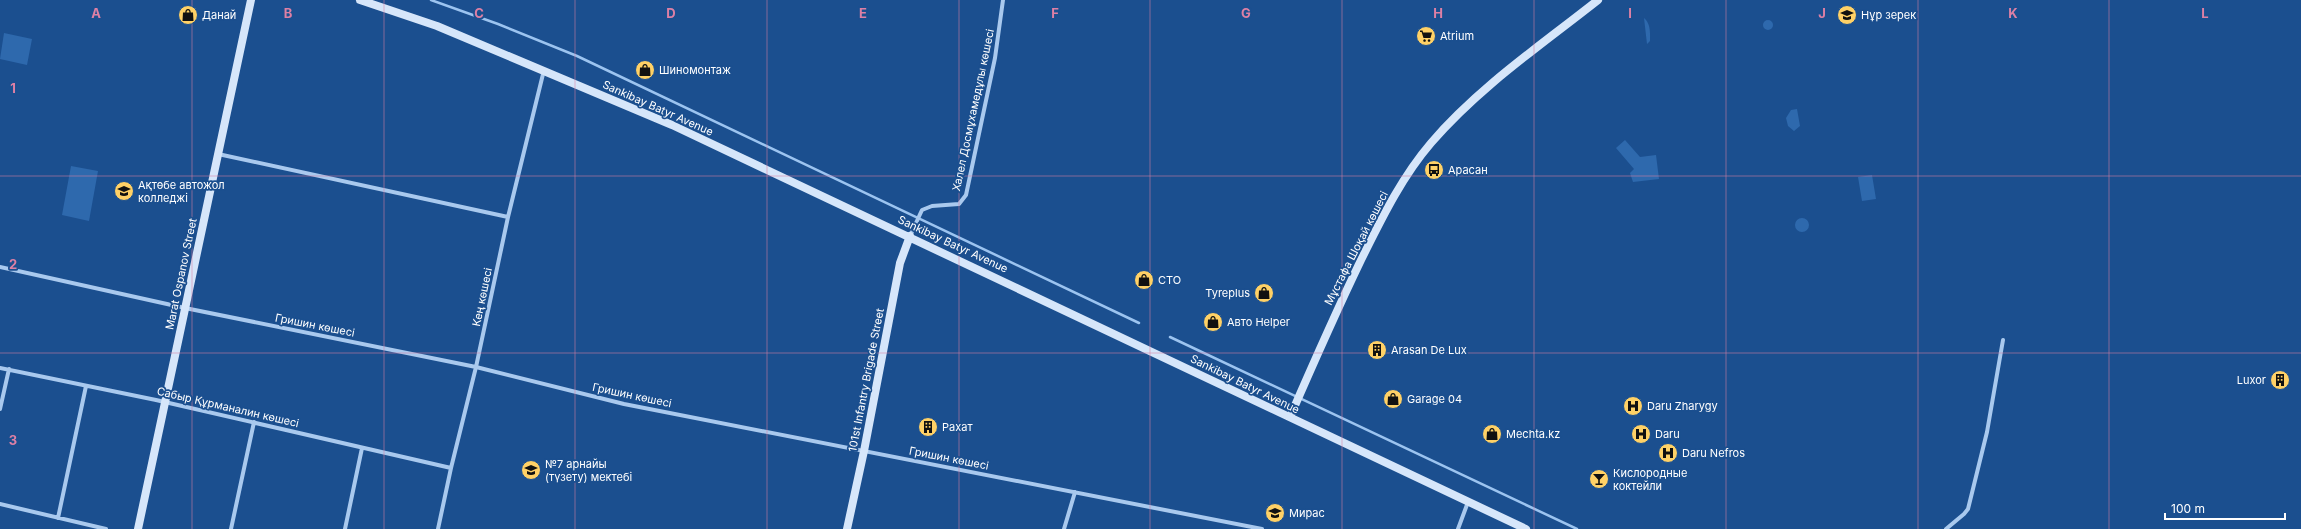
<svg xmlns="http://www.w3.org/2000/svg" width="2301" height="529" font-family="Inter,sans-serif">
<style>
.green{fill:#2e69ad}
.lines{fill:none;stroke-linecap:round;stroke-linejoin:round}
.stream{stroke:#9cc4f0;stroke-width:2.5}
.street{stroke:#a9c9ee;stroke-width:4}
.secondary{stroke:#d6e6fa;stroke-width:8}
.grid{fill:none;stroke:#dd80a5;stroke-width:1;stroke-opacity:0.55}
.labels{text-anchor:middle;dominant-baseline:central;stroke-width:3.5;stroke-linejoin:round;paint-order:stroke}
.poi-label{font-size:11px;fill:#fff;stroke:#1b4f8f;text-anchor:start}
.street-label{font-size:11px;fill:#fff;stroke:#1b4f8f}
.grid-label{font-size:13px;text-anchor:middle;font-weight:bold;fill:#dd80a5;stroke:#1b4f8f;stroke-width:3.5;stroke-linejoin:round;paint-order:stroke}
</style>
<rect width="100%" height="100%" fill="#1b4f8f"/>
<path class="green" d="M1644 18C1651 24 1650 33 1650 41L1647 44Z
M1763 25a5 5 0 1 1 10 0a5 5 0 1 1-10 0Z
M4 33 32 39 27 65 0 59Z
M1797 109 1800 126 1794 131 1788 126 1786 118 1791 110Z
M1625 140 1640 157 1656 155 1659 179 1633 182 1630 173 1634 169 1616 148Z
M71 166 98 171 89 221 62 215Z
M1872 175 1876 199 1862 201 1858 177Z
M1795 225a7 7 0 1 1 14 0a7 7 0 1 1-14 0Z"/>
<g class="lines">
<path class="stream" d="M431 0 498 24 577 56 1139 323
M1170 337 1577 529"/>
<path class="street" d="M218 154 508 217
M910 236 922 210 932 206 959 204 966 195 995 58 1003 0
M0 267 185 308 476 367 624 404 1262 529
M0 368 156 400 451 468
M0 409 9 369
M0 504 106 529
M58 518 86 386
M231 529 254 422
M345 529 362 448
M438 529 451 468 476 367 508 217 544 70
M1064 529 1075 492
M1458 529 1468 502
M1946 529 1964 514 1968 509 1987 432 2003 340"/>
<path class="secondary" d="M360 0 437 26 672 125 1526 529
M1290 417C1313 364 1336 312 1361 260 1381 220 1401 178 1431 143 1478 88 1541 45 1598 0
M138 529 251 0
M847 529 864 451 900 263 910 236"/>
</g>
<path class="grid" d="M192 0V529M384 0V529M575 0V529M767 0V529M959 0V529M1150 0V529M1342 0V529M1534 0V529M1726 0V529M1918 0V529M2109 0V529M0 176H2301M0 353H2301"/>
<defs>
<g id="shop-disc" transform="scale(1)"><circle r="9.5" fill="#ffd166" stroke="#1b4f8f"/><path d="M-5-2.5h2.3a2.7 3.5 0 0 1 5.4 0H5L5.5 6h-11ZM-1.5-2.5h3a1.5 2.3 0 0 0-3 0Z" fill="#111"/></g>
<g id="school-disc" transform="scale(1)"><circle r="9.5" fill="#ffd166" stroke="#1b4f8f"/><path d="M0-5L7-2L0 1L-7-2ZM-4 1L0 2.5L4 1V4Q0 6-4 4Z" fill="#111"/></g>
<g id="supermarket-disc" transform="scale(1)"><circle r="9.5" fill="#ffd166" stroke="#1b4f8f"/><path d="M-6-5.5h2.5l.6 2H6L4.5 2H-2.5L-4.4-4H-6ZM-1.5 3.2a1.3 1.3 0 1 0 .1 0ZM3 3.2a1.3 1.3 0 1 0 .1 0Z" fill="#111"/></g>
<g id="bus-disc" transform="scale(1)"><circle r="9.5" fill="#ffd166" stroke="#1b4f8f"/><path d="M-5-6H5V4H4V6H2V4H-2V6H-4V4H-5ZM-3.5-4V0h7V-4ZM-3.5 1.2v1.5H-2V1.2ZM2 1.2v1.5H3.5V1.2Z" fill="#111"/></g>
<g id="university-disc" transform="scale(1)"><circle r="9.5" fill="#ffd166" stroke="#1b4f8f"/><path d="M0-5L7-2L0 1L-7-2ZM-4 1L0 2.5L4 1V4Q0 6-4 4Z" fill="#111"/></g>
<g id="building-disc" transform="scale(1)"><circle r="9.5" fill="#ffd166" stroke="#1b4f8f"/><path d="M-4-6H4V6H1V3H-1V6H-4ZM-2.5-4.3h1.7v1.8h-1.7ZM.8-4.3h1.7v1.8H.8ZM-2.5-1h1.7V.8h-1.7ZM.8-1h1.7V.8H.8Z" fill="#111"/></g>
<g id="hospital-disc" transform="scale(1)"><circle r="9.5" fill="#ffd166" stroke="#1b4f8f"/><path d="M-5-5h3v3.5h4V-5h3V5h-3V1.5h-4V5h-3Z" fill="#111"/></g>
<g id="bar-disc" transform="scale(1)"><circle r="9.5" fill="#ffd166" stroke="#1b4f8f"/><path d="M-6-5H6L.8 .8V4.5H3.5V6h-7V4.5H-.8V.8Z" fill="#111"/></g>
</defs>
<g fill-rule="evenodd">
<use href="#shop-disc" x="188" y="15"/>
<use href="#school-disc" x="1847" y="15"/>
<use href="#supermarket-disc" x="1426" y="36"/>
<use href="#shop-disc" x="645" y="70"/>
<use href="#bus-disc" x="1434" y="170"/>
<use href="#university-disc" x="124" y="191"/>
<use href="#shop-disc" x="1144" y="280"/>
<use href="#shop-disc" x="1264" y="293"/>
<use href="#shop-disc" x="1213" y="322"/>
<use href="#building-disc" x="1377" y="350"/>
<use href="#building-disc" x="2280" y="380"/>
<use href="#shop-disc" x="1393" y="399"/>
<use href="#hospital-disc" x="1633" y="406"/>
<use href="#building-disc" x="928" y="427"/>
<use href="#shop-disc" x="1492" y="434"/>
<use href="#hospital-disc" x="1641" y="434"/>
<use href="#hospital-disc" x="1668" y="453"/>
<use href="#school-disc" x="531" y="470"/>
<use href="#bar-disc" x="1599" y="479"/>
<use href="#school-disc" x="1275" y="513"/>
</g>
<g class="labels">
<g class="poi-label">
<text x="202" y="15">Данай</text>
<text x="1861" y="15">Нұр зерек</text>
<text x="1440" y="36">Atrium</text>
<text x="659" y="70">Шиномонтаж</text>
<text x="1448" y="170">Арасан</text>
<text x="138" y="185">Ақтөбе автожол<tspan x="138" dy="13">колледжі</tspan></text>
<text x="1158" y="280">СТО</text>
<text x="1250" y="293" text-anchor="end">Tyreplus</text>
<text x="1227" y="322">Авто Helper</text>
<text x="1391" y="350">Arasan De Lux</text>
<text x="2266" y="380" text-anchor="end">Luxor</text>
<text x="1407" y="399">Garage 04</text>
<text x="1647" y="406">Daru Zharygy</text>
<text x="942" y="427">Рахат</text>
<text x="1506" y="434">Mechta.kz</text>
<text x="1655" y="434">Daru</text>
<text x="1682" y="453">Daru Nefros</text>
<text x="545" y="464">№7 арнайы<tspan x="545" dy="13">(түзету) мектебі</tspan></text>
<text x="1613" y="473">Кислородные<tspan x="1613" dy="13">коктейли</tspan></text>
<text x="1289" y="513">Мирас</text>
</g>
<g class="street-label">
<text transform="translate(658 108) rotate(24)">Sankibay Batyr Avenue</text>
<text transform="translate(973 110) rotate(-78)">Халел Досмұхамедұлы көшесі</text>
<text transform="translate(953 244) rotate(25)">Sankibay Batyr Avenue</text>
<text transform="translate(1356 248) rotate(-63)">Мұстафа Шоқай көшесі</text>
<text transform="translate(181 274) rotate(-78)">Marat Ospanov Street</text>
<text transform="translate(482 297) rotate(-78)">Кең көшесі</text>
<text transform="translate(315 325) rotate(11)">Гришин көшесі</text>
<text transform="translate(866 380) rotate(-79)">101st Infantry Brigade Street</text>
<text transform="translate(1245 384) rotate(26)">Sankibay Batyr Avenue</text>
<text transform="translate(632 395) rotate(12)">Гришин көшесі</text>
<text transform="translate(228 407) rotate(13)">Сабыр Құрманалин көшесі</text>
<text transform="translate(949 458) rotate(11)">Гришин көшесі</text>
</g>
</g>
<g class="grid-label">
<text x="96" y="18">A</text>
<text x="288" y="18">B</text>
<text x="479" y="18">C</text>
<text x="671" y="18">D</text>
<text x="863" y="18">E</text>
<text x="1055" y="18">F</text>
<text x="1246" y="18">G</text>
<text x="1438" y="18">H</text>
<text x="1630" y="18">I</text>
<text x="1822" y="18">J</text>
<text x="2013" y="18">K</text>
<text x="2205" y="18">L</text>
<text x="13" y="93">1</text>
<text x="13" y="269">2</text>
<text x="13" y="445">3</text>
</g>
<path d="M2165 513v6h120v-6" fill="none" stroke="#ffffff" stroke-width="2"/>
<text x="2171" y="513" font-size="12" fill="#ffffff" stroke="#1b4f8f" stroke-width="3" paint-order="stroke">100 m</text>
</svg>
